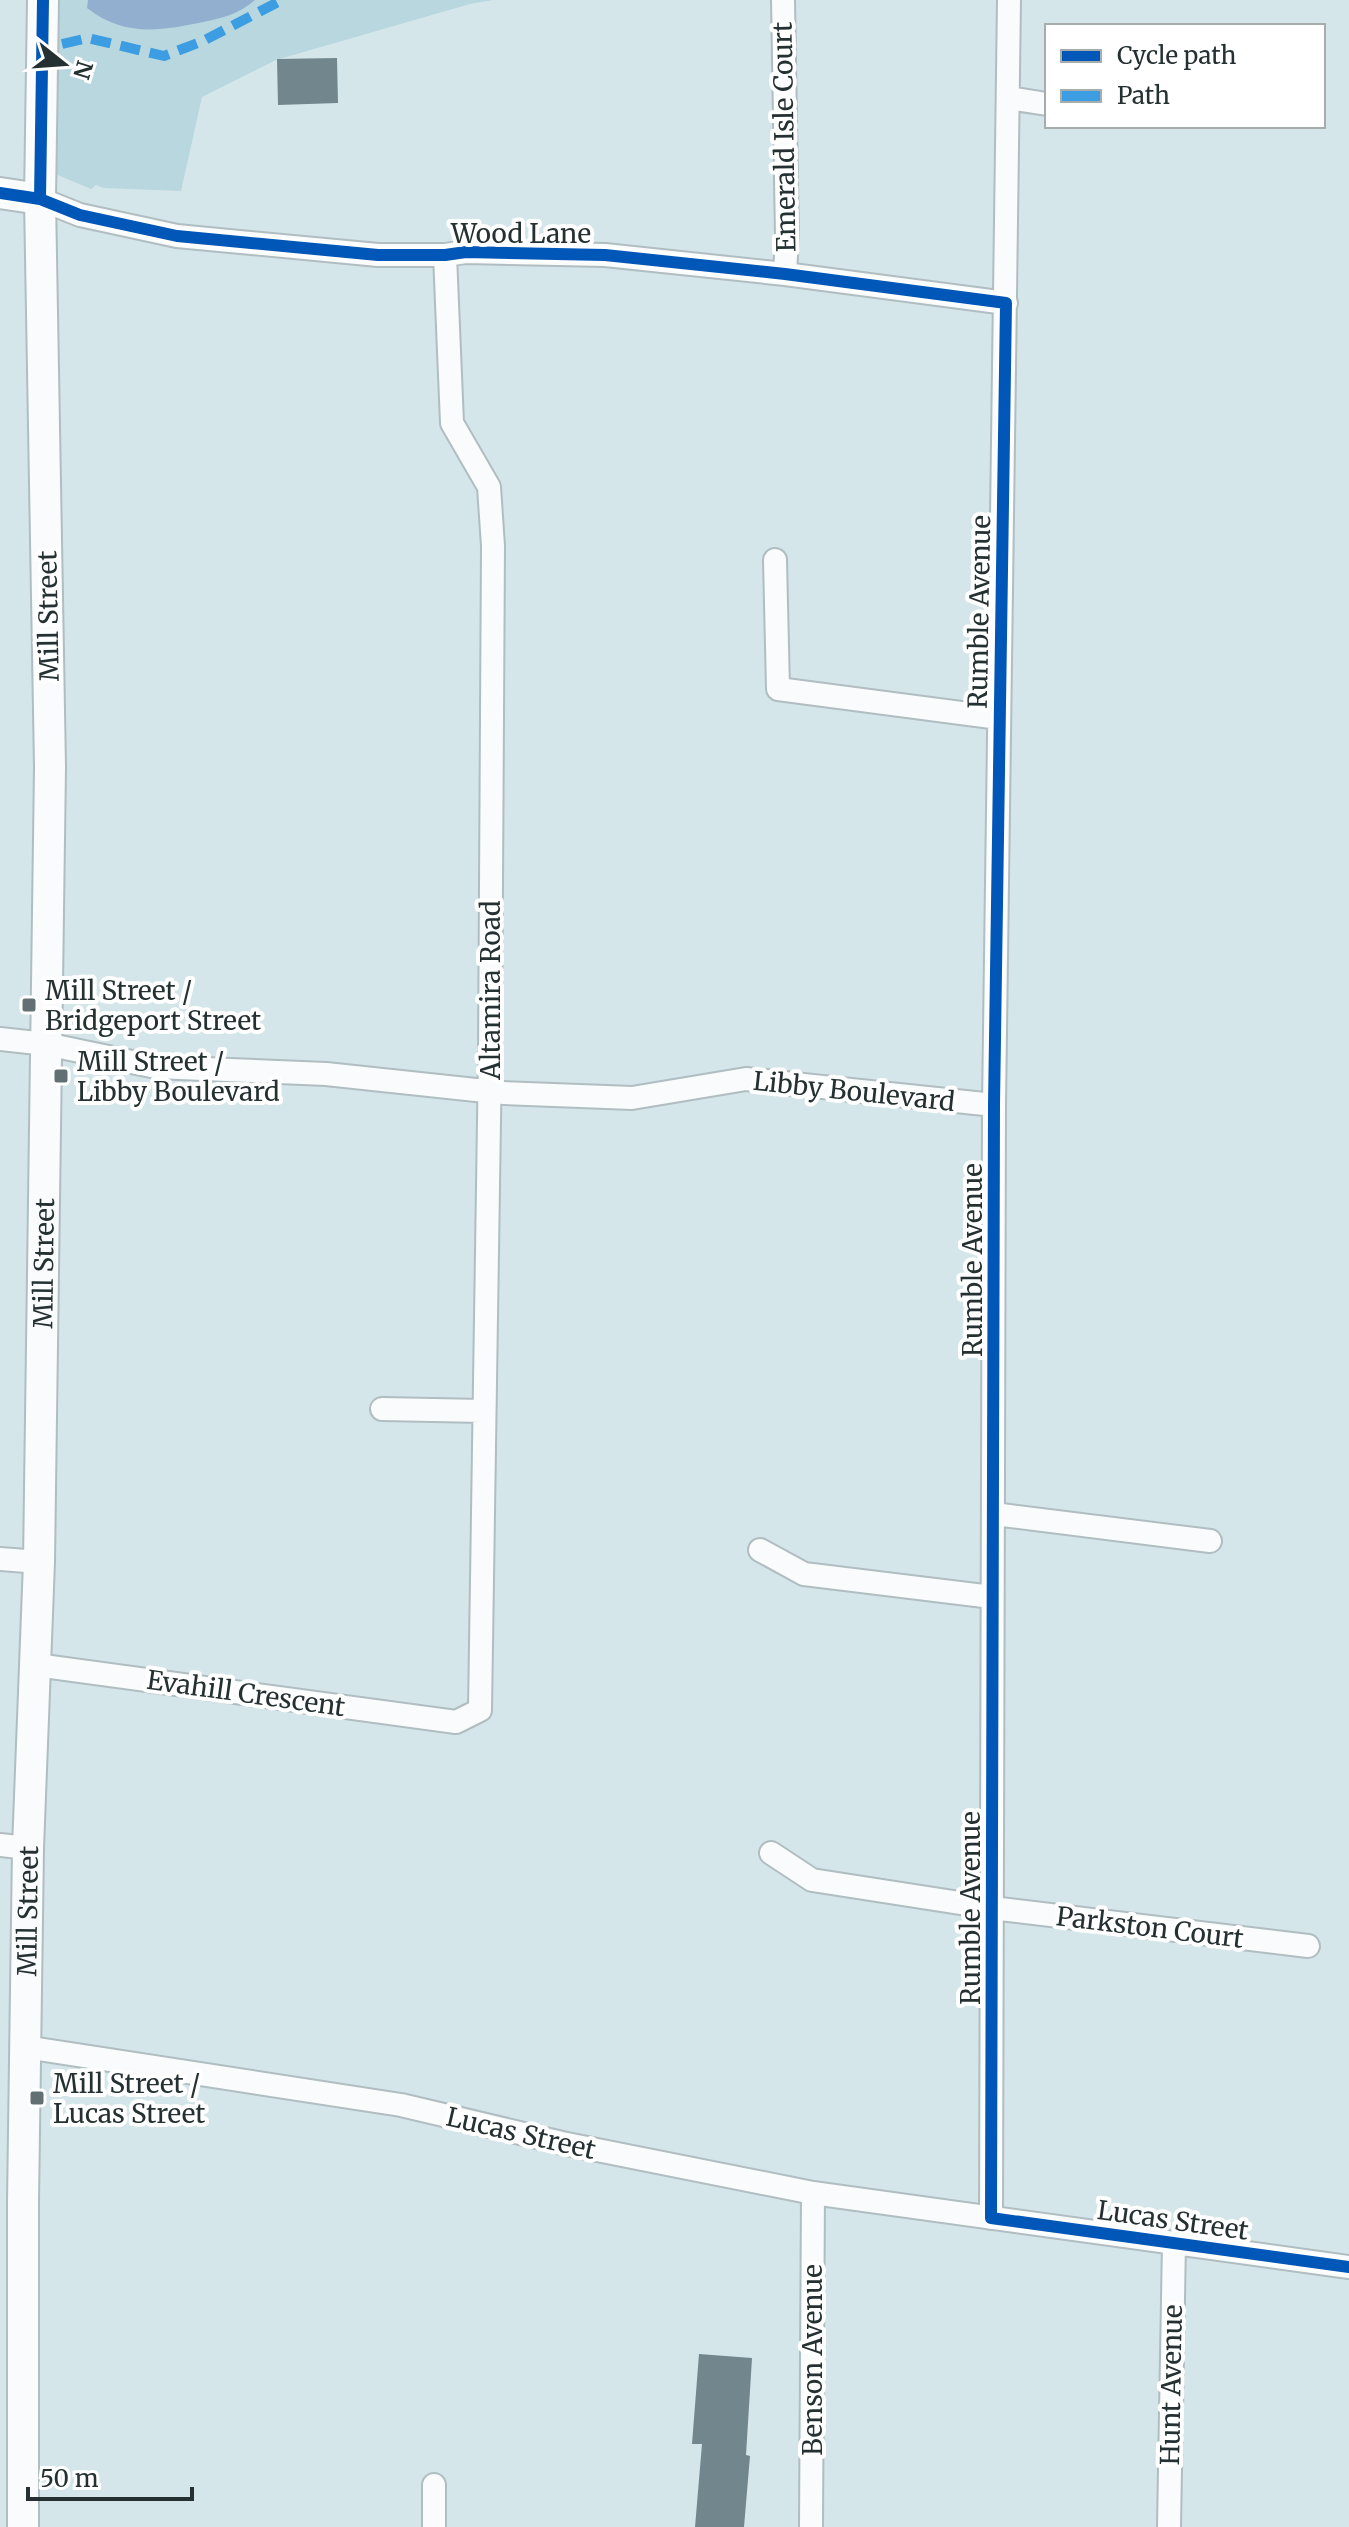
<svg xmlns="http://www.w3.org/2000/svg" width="1349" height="2527" font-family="Merriweather,serif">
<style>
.green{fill:#b8d7de}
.water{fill:#92afcf}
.building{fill:#72868e}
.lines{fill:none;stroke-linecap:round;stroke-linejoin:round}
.street-casing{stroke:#b0bdc1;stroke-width:26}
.secondary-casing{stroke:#b0bdc1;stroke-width:34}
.street{stroke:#f9fbfc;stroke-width:22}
.secondary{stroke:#f9fbfc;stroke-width:30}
.quiet{stroke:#3c9de2;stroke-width:10;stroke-dasharray:20 10;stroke-linecap:butt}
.cycleway-casing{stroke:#fff;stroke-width:17}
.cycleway{stroke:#0057b8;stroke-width:12}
.poi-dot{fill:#627073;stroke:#fff;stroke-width:3}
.labels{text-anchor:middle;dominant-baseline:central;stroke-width:8;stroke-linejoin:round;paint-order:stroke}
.street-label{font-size:26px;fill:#243032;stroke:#fff}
.poi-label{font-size:26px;fill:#243032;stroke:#fff;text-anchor:start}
</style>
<rect width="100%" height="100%" fill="#d5e6eb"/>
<path class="green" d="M55 0H493L470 4 276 60 202 97 181 191 103 188 96 185 91 189 53 173Z"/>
<path class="water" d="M88 0H255C239 14 223 18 203 22 161 31 124 37 87 8Z"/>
<path class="building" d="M337 58 338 103 278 105 277 59Z
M699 2354 752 2358 746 2455 750 2456 744 2527H695L702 2444H692Z"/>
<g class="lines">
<g class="street-casing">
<path id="street" d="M783 0 787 237 785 274
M1008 98 1047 104
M40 199 80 215 177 236 378 255H445L466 252 605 255 785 274 1006 303
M775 560 778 689 999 718
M0 1039 46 1044 156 1067 326 1074 504 1093 632 1098 746 1079 994 1105
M382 1409 483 1411
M994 1514 1210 1541
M760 1550 804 1574 992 1597
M0 1559 39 1562
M36 1665 456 1722 480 1710 490 1055 493 546 489 487 452 423 445 255
M0 1845 28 1848
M771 1853 812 1880 992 1908 1308 1946
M25 2047 401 2105 562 2143 813 2193 1349 2267
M991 2218 994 1105 1009 0
M434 2527V2485
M811 2527 813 2193
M1169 2527 1174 2242"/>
</g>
<g class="secondary-casing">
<g id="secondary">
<path d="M0 193 40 199"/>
<path id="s1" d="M23 2527V2202L28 1848 39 1562 50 767 40 199 43 0"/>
</g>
</g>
<use href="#street" class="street"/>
<use href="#secondary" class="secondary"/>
<path class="quiet" d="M62 44 88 38 164 56 203 41 282 0"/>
<g class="cycleway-casing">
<path id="cycleway" d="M0 193 40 199 80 215 177 236 378 255H445L466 252 605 255 785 274 1006 303 994 1105 991 2218 1349 2267
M40 199 43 0"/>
</g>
<use href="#cycleway" class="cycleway"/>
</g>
<g class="poi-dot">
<rect x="21" y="997" width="16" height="16" rx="4"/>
<rect x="53" y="1068" width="16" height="16" rx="4"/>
<rect x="29" y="2090" width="16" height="16" rx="4"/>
</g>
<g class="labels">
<g class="street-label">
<text transform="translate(784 137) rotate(-91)">Emerald Isle Court</text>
<text x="521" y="233">Wood Lane</text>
<text transform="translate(979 612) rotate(-89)">Rumble Avenue</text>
<text transform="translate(48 616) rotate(-91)">Mill Street</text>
<text transform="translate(490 990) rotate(-90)">Altamira Road</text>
<text transform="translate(854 1091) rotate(6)">Libby Boulevard</text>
<text transform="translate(972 1260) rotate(-90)">Rumble Avenue</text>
<text stroke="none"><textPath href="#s1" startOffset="1264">Mill Street</textPath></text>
<text transform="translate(246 1693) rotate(8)">Evahill Crescent</text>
<text transform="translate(970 1908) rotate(-90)">Rumble Avenue</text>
<text stroke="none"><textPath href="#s1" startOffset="616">Mill Street</textPath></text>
<text transform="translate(1150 1927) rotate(7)">Parkston Court</text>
<text transform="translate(521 2133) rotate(13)">Lucas Street</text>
<text transform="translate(1173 2220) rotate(8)">Lucas Street</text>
<text transform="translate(812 2360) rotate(-90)">Benson Avenue</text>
<text transform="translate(1171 2385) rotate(-89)">Hunt Avenue</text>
</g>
<g class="poi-label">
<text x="45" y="990">Mill Street /<tspan x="45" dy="30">Bridgeport Street</tspan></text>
<text x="77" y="1061">Mill Street /<tspan x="77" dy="30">Libby Boulevard</tspan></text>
<text x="53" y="2083">Mill Street /<tspan x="53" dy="30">Lucas Street</tspan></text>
</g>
</g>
<rect x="1045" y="24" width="280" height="104" fill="#ffffff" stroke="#a7acad" stroke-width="2"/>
<rect x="1061" y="50" width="40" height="12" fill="#0057b8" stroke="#a7acad" stroke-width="2"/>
<text x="1117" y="64" font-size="24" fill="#243032">Cycle path</text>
<rect x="1061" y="90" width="40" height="12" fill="#3c9de2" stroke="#a7acad" stroke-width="2"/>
<text x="1117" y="104" font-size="24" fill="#243032">Path</text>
<g transform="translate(64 64) rotate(107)" stroke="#ffffff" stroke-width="6" paint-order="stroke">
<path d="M0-6L14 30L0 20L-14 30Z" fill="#243032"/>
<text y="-12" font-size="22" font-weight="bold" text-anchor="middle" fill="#243032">N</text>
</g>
<path d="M28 2487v12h164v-12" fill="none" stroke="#243032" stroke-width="4"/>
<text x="40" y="2487" font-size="24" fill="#243032" stroke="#ffffff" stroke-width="6" paint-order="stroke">50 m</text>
</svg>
